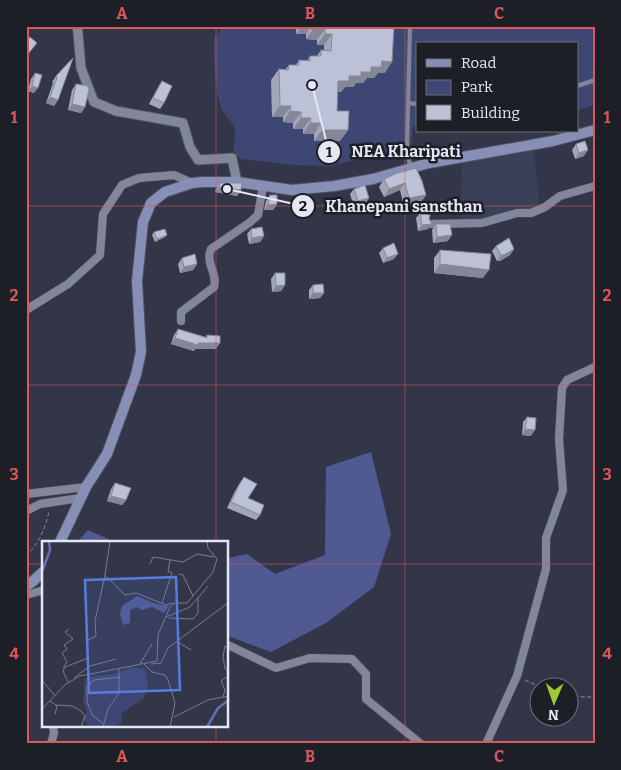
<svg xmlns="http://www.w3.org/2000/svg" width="621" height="770" font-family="Bitter,serif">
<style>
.built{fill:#3b4059}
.green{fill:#3e4674}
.forest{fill:#505992}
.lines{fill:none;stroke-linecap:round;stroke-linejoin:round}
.service-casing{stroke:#505362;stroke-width:5.5}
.minor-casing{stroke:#505362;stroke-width:9}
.tertiary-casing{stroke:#505362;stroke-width:11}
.secondary-casing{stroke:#505362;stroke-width:12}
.path{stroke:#888b9b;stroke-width:1;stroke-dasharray:4 2.5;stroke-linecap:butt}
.service{stroke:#81869b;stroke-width:4}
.minor{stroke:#81869b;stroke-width:8}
.tertiary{stroke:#81869b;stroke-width:9}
.secondary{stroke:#878fb6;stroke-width:10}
.wall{fill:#a2a6ba}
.shaded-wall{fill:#848797}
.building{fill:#bcc1d8;stroke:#848797}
.grid{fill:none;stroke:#da585b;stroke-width:1;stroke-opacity:0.55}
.inset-river{fill:none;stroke:#6670ab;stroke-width:2.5}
.inset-road{fill:none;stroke:#7a7d8d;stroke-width:1}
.view{fill:#597ce0;fill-opacity:0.15;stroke:#597ce0;stroke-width:2.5}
.inset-edge{fill:none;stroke:#e5e8f4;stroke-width:2.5}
.leader{fill:none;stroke:#e5e8f4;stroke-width:2}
.callout-dot{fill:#e5e8f4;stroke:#1d1f27;stroke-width:2}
.mark-label{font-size:15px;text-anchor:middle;font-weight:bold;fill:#111}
.callout-label{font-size:16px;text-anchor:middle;font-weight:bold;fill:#e5e8f4;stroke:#1d1f27;stroke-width:5;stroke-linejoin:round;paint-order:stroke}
.neatline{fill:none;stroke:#da585b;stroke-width:2}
.grid-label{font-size:16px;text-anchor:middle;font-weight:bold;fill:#da585b}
</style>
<rect width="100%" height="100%" fill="#333649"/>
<path class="built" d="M534 149 539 206 499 220 461 222 462 162Z"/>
<path class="green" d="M224 26H595V105L577 110V44H417V125L413 126 411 146 391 153 377 154 331 166 294 165 241 159C226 147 239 141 234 127 231 120 224 115 221 107 214 86 214 60 214 38Z"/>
<path class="forest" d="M371 452 391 534 374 587 326 623 271 652 228 636V558L247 554 275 574 325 555 326 467Z
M88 530 115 542H77Z"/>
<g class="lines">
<g class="service-casing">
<path id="service" d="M577 86 595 80
M408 103 417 104
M410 166 407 148 410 26"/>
</g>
<g class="minor-casing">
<path id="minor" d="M431 224 482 223 517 213H531L545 207 560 196 595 186
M26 310 68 284 100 255 103 214 122 185 139 178 174 175 192 183
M181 321V312L214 287C218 273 205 264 211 249L249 223 258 215 263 186
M26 494 86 487
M26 511 40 504 80 498
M26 595 44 590
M228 645 276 668 310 658 352 659 366 674V699L421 744
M51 744 54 733 53 726
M486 744 517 676 546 569V538L563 490 559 439 562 388 567 380 595 367"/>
</g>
<g class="tertiary-casing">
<path id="tertiary" d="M77 26 78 33 81 68 94 102 116 111 183 123 190 147 198 160 232 158 237 182"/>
</g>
<g class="secondary-casing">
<path id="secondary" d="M60 542 86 487 107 454 136 375 141 352 137 281 143 222 151 203 165 192 192 183 203 182H237L292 190 334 186 373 179 429 163 553 141 595 130
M26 586 32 582 44 571"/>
</g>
<path class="path" d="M26 556C39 544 46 527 49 511
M525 680 543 688
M568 694 583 697H595"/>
<use href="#service" class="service"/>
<use href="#minor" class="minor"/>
<use href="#tertiary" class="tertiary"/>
<use href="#secondary" class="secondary"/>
</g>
<path class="wall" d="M286 26H394L385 73H378L374 78H367L363 83H356L353 87H345L341 92H338L337 111 348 130 340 141H314V134H303V129H293V123L283 122V117H272L271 80 279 69 285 70 289 65H296L299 60 307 61 310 56H317L321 50H324V45H317V40L306 39V34H296V28H286Z
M73 58 58 100 54 106 46 103 53 83 52 82 56 76Z
M35 73 34 93 28 91 31 79Z
M162 81 164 103 160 109 149 104 158 87Z
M76 84 85 107 81 113 68 110 72 90Z
M576 144 584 156 575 159 572 150Z
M397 173 426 195 421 202 404 206 400 190 384 197 379 187 384 179Z
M220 183 241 190 237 196 215 192 216 189Z
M354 189 369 198 365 204 354 207 350 194Z
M270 195 277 204 273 210H264L266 201Z
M420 213 428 229 418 231 416 218Z
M436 224 448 241 433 243 432 230Z
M251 229 264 236 260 242 249 244 247 234Z
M154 232 167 235 165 237 155 242 152 235Z
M496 246 514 249 510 255 500 261H497L492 251Z
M383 248 394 259 383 263 379 253Z
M440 250 483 278 434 273V258Z
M182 258 197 264 193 270 180 273 178 264Z
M275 273 285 285 281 291 272 292 271 279Z
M313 285 324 293 320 298 309 299V290Z
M178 329 206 337 207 335 216 349H195L194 351 171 344 174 335Z
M527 417 531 436 522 435 523 422Z
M244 477 248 498 260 515 256 520 227 508 235 491Z
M115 483 126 500 122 505 107 501 111 489Z"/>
<path class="shaded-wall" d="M287 26H297L296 28H286Z
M302 26H311L306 34H296Z
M314 28 325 29 317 40 306 39Z
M325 34H332L324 45H317Z
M382 61 392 62 385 73H378L374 78H367L363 83H356L353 87H345L341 92H330L338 81 349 76 361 72Z
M32 86 38 88 34 93 28 91Z
M50 97 58 100 54 106 46 103Z
M72 104 85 107 81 113 68 110Z
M280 106H291L283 117H272Z
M290 111 301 112 293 123 283 122Z
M301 118H311L303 129H293Z
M310 123H321L314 134H303Z
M322 130H348L340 141H314Z
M588 150 584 156 575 159 579 153Z
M405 183 400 190 384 197 389 189Z
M219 187 241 190 237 196 215 192Z
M426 195 421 202 404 206 409 198Z
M369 198 365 204 354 207 358 201Z
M277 204 273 210H264L268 205Z
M432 224 428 229 418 231 422 225Z
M167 235 165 237 155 242 157 239Z
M452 235 448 241 433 243 437 237Z
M264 236 260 242 249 244 252 238Z
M514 249 510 255 500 261H497L501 255Z
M398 254 394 259 383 263 387 258Z
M197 264 193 270 180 273 184 267Z
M440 264 489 270 483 278 434 273Z
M285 285 281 291 272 292 276 286Z
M313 293H324L320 298 309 299Z
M175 338 198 343H220L216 349H195L194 351 171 344Z
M525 429 535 430 531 436 522 435Z
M111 496 126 500 122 505 107 501Z"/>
<path class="building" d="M314 26H394L392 62 382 61 381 67H371V72H361V76H349V81H338L337 111H349L348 130H322L321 123H310L311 118H301V112L290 111 291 106H280L279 69 288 70 289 65H299V60L310 61V56H321V50L331 51 332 34H325V29L314 28Z
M30 37 37 43 28 54 26 53V42Z
M73 58 58 100 50 97 57 78 56 76Z
M35 73 42 75 38 88 32 86Z
M162 81 172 86 164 103 153 98Z
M76 84 88 86 89 90 85 107 72 104Z
M585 141 588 150 579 153 576 144Z
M416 168 422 181 426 195 409 198 405 183 389 189 384 179 397 173Z
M220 183H242L241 190 219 187Z
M365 185 369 198 358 201 354 189Z
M270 195H277V204L268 205Z
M430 211V215L429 219 432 224 422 225 420 213Z
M436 224H450L452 235 437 237Z
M262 227 264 236 252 238 251 229Z
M165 229 167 235 157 239 154 232Z
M509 238 514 249 504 255H501L496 246Z
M394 243 398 254 387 258 383 248Z
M440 250 491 254 489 270 440 264Z
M195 254 197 264 184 267 182 258Z
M275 273H285V285L276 286Z
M323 284 324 293H313V285Z
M178 329 207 338V335L220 336V343H198V345L175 338Z
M527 417 536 418 535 430 525 429Z
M244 477 257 484 248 498 264 505 260 515 231 502 239 485Z
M115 483 131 488 126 500 111 496Z"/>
<path class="grid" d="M216 26V542M405 26V744M26 206H595M26 385H595M26 564H44M228 564H595M216 726V744"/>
<g transform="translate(42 541)">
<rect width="186" height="186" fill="#333649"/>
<path d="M89 126 103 128 106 144 102 157 79 173 80 181 73 186H48L41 178 45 170 41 161 43 137 76 132Z" fill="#3e4674"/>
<path d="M95 55 111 62 127 65 122 72 110 66 99 69 95 66 88 69V82L81 84 78 73 80 65Z" fill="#505992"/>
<path class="inset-river" d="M0 31 8 9 7 0M165 186 176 167 187 159"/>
<path class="inset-road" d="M68 0 63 34 83 54 94 52 124 64 131 62M108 23 111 16 141 21 155 13 172 16M137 33 141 34 151 55M120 62 130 32 126 30 128 19M124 76 148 66 166 45M127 77 151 78 156 72V57M136 101 149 109M187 107 183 105 181 115 183 128 187 131M98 123 110 103M102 123 110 131 123 134 126 139 133 162 128 186M109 123 119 122 126 107 187 61M21 127 25 121 20 112 25 108 22 104 31 98 23 91 27 88M32 137 48 125 74 118M0 139 13 155M26 141 21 130 23 126 46 117 44 100 54 95 53 80 63 34M181 156 183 149 179 140 187 134M8 160 15 165 13 173M14 164 30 165 39 170 43 175 39 186M0 168 24 143 38 135 115 120 116 94 128 66 133 62H145L171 31 175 18 166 7 165 0M132 176 166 159 187 155M62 183 51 175 45 161V146L52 139 78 136M61 186 66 168 77 152V127"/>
<path class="view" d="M134 36 138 149 47 152 43 39Z"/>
<rect width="186" height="186" class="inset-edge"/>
</g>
<path class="leader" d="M312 85L329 152M227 189L303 206"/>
<g class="callout-dot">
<circle cx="312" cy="85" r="5"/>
<circle cx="227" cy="189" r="5"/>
<circle cx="329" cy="152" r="12"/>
<circle cx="303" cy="206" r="12"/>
</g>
<g class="mark-label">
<text x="329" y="157">1</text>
<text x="303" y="211">2</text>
</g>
<g class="callout-label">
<text x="406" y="157">NEA Kharipati</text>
<text x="404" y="212">Khanepani sansthan</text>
</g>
<rect width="621" height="770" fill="none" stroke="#1d1f27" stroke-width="55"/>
<rect x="416" y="42" width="162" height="90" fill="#1d1f27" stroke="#6d6f79"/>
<rect x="426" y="59" width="25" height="8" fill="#878fb6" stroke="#6d6f79"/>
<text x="461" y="68" font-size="15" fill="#e5e8f4">Road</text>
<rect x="426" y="80" width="25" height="15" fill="#3e4674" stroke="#6d6f79"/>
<text x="461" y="92" font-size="15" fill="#e5e8f4">Park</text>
<rect x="426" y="105" width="25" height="15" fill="#bcc1d8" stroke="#6d6f79"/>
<text x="461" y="118" font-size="15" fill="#e5e8f4">Building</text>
<g transform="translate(554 702) rotate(182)"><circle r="24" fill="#1d1f27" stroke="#6d6f79"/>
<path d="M0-4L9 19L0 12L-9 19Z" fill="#9cca32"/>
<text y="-8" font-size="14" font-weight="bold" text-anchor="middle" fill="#e5e8f4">N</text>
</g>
<rect x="28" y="28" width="566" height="714" class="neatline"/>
<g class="grid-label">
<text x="122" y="19">A</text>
<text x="310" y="19">B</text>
<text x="499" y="19">C</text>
<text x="14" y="123">1</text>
<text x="607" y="123">1</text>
<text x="14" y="301">2</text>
<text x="607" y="301">2</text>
<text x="14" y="480">3</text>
<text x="607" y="480">3</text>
<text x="14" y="659">4</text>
<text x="607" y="659">4</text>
<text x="122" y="762">A</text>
<text x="310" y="762">B</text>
<text x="499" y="762">C</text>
</g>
</svg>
